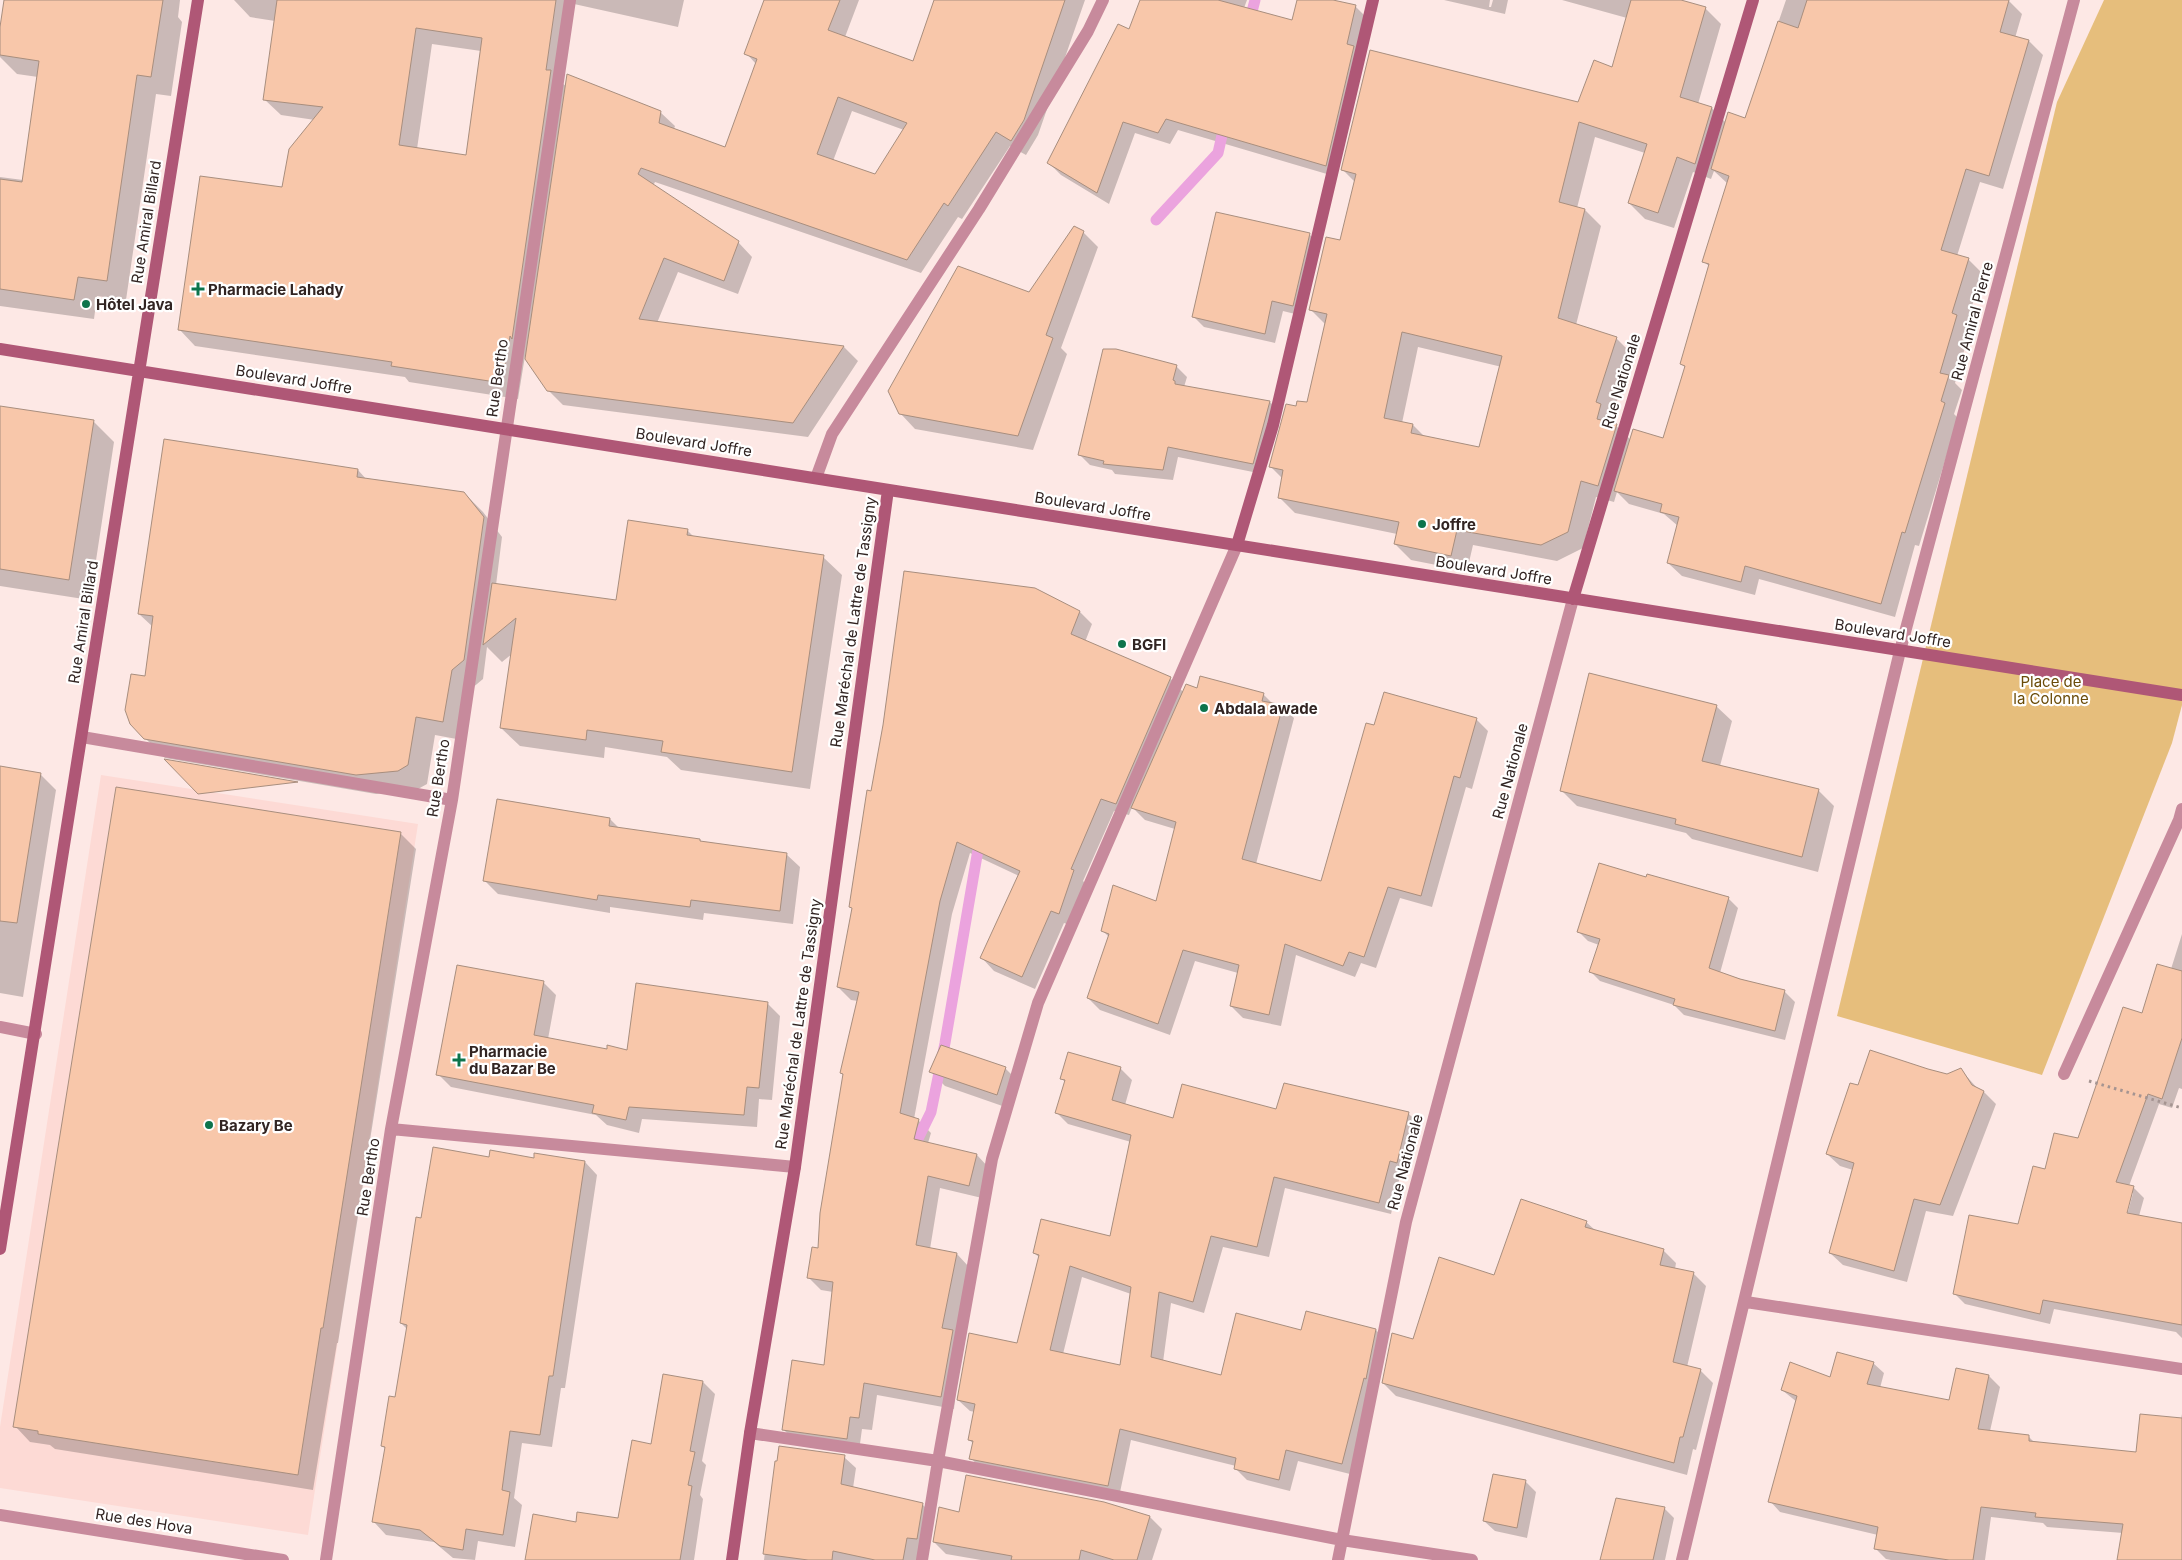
<svg xmlns="http://www.w3.org/2000/svg" width="2182" height="1560" font-family="Inter,sans-serif">
<style>
.built{fill:#fddad5}
.green{fill:#e6be7c}
.shadow{fill:#0003;fill-rule:evenodd}
.lines{fill:none;stroke-linecap:round;stroke-linejoin:round}
.stream{stroke:#eba3de;stroke-width:11}
.building{fill:#f8c7aa;stroke:#a88e7e;fill-rule:evenodd}
.path{stroke:#a59491;stroke-width:3;stroke-dasharray:2.5 4;stroke-linecap:butt}
.street{stroke:#c78a9c;stroke-width:12}
.secondary{stroke:#af5776;stroke-width:12}
.poi-dot{fill:#0e744c;stroke:#fff;stroke-width:2}
.labels{text-anchor:middle;dominant-baseline:central;stroke-width:4.5;stroke-linejoin:round;paint-order:stroke}
.street-label{font-size:15px;fill:#312422;stroke:#fff}
.poi-label{font-size:15px;font-weight:bold;fill:#312422;stroke:#fff;text-anchor:start}
.park-label{font-size:15px;fill:#6a4b08;stroke:#fff}
</style>
<rect width="100%" height="100%" fill="#fde8e5"/>
<path class="built" d="M101 775 418 824 308 1535 0 1488V1427Z"/>
<path class="green" d="M2104 0H2182V705L2172 743 2042 1075 1837 1016 2057 102Z"/>
<path class="shadow" d="M6 0H180L178 17 182 22 171 96 156 94 126 300 97 296 94 319 0 306V177L23 180 38 77 17 74 0 57V35Z
M234 0H684L678 27 574 4 562 83 567 87 660 112 675 126 674 129 725 148 756 64 746 53 765 0H859L845 37 914 62 936 0H1085L1038 135 1026 155 1010 146 962 219 958 217 921 273 655 182 653 186 738 242 752 257 738 294 678 272 657 323 844 347 858 361 808 437 563 405 548 390 525 356 518 399 409 382 405 377 195 346 179 329 283 189 315 120 281 115 264 99 275 21 250 17ZM432 44 481 51 467 157 417 149ZM852 111 904 130 875 176 833 161Z
M1143 0H1247L1244 8 1293 21 1298 0H1328L1355 6 1367 18 1337 177 1178 130 1170 144 1135 133 1109 204 1061 175 1049 163 1122 50Z
M1444 0H1490L1489 7H1491L1493 0H1508L1505 14Z
M1562 0H1676L1705 8 1721 24 1698 104 1712 108 1726 123 1745 119 1786 0H2008L2022 14 2015 38 2029 41 2043 55 2003 189 1980 182 1957 256 1968 259 1982 273 1966 326 1970 330 1955 383 1962 390 1954 414 1958 418 1919 546 1915 545 1895 617 1759 579 1755 595 1682 576 1668 563 1678 526 1664 514 1629 504 1617 492 1614 502 1596 497 1583 548 1557 561 1473 545 1467 571 1411 560 1395 544 1397 534 1295 513 1279 497 1283 479 1270 466 1297 408 1308 404 1326 325 1310 309 1341 242 1355 182 1343 170 1579 103 1613 69 1627 18ZM1595 137 1645 153 1629 203 1645 219 1674 228 1693 172 1711 179 1714 171 1728 184 1703 261 1710 267 1681 364 1686 368 1664 439 1631 440 1615 425 1616 421 1612 417 1632 354 1616 338 1576 325 1601 226 1585 210 1577 208ZM1418 347 1502 367 1480 449 1425 437 1413 425 1402 423Z
M1083 232 1098 247 1061 348 1067 354 1033 450 915 429 900 413 1030 294Z
M1309 234 1320 245 1303 316 1283 311 1275 343 1204 327 1193 316Z
M1176 366 1187 377 1184 387 1270 402 1280 413 1263 474 1178 457 1173 480 1115 474 1112 470 1090 465 1079 454Z
M0 407 93 421 114 442 90 600 0 586Z
M358 470 367 480 464 493 483 512 502 537 496 585 617 601 688 531 695 538 823 557 842 575 810 789 681 770 667 757 605 747 604 758 520 746 501 728 512 654 502 662 487 647 483 679 471 689 462 740 435 735 427 784 418 789 376 794 165 758 131 724 146 677 153 627 139 614Z
M1080 612 1092 624 1085 642 1170 678 1183 692 1198 690 1263 694 1274 705 1282 706 1294 718 1256 864 1322 883 1375 726 1476 719 1488 731 1472 789 1466 787 1432 907 1400 898 1376 968 1361 963 1355 977 1296 955 1281 1026 1243 1018 1231 1006 1238 973 1195 961 1170 1035 1100 1010 1088 998 1109 937 1102 930 1157 903 1175 829 1145 820 1132 807 1129 815 1114 811 1083 881 1086 884 1072 926 1064 923 1035 989 994 971 982 958 1019 876 970 853 952 914 914 1119 918 1120 931 1133 928 1143 977 1155 989 1168 982 1198 940 1188 930 1249 957 1254 969 1267 954 1409 877 1395 872 1430 862 1429 859 1451 796 1442 783 1429 826 1366 833 1292 821 1290 809 1278 819 1249 844 1076 841 1073 858 1001 851 1000 838 987 853 909 872 793Z
M1716 706 1732 721 1720 766 1819 791 1834 806 1818 872 1692 839 1686 833 1577 806 1561 790Z
M0 767 40 774 56 790 23 997 0 993Z
M498 800 610 819 620 829 700 840 703 843 786 854 800 867 793 924 704 913 703 920 610 907V913L498 894 485 881Z
M400 833 416 849 338 1343H337L313 1490 55 1449 50 1445 30 1442 15 1426Z
M1647 879 1728 898 1738 908 1720 973 1785 992 1795 1002 1785 1040 1684 1015 1674 1005 1600 981 1590 971 1599 945 1588 941 1578 931Z
M2182 934V1089L2179 1088 2172 1108 2159 1104 2129 1186 2133 1187 2144 1198 2139 1216 2182 1224V1338L2176 1332 2054 1309 2050 1324 1965 1304 1954 1293 2019 1226 2046 1171 2079 1140 2143 1015 2171 969ZM2131 1193H2133L2126 1219H2124Z
M543 982 556 995 548 1039 608 1050 628 1051 767 1003 780 1016 772 1100 759 1099 757 1127 642 1119 639 1133 607 1125 596 1115 451 1087 438 1074Z
M942 1047 1006 1069 1020 1083 1011 1109 945 1086 931 1072Z
M1120 1068 1132 1080 1125 1105 1173 1120 1277 1111 1408 1113 1420 1125 1408 1174 1401 1172 1391 1214 1285 1188 1269 1257 1223 1247 1204 1313 1171 1303 1163 1362 1222 1376 1302 1331 1376 1330 1387 1342 1354 1475 1298 1461 1290 1491 1247 1480 1235 1468 1236 1466 1131 1440 1119 1497 982 1470 971 1458 974 1444 969 1440 975 1412 970 1411 958 1400 1018 1345 1040 1258 1034 1253 1111 1237 1131 1142 1068 1124 1057 1113 1066 1083 1062 1079ZM1082 1277 1131 1294 1121 1366 1063 1354Z
M1961 1070 1978 1089 1984 1092 1996 1104 1953 1216 1926 1211 1907 1282 1843 1265 1830 1253 1853 1170 1840 1166 1827 1154 1859 1087 1947 1075Z
M535 1155 585 1162 597 1175 565 1388H561L552 1447 522 1443 514 1498 522 1505 515 1547 478 1541 475 1560 453 1558 434 1542 386 1535 374 1522 386 1449 382 1446 396 1398 407 1329 401 1323 422 1219 490 1158 535 1159Z
M1586 1222 1596 1231 1663 1250 1676 1263 1675 1269 1693 1273 1706 1286 1687 1367 1700 1370 1713 1383 1696 1450 1693 1449 1687 1475 1396 1396 1383 1383 1414 1340 1495 1276Z
M1873 1363 1884 1373 1880 1388 1950 1401 1957 1370 1989 1376 2000 1387 1990 1431 2029 1437 2035 1443 2137 1453 2181 1419 2182 1414V1560H2118L2123 1533 2047 1527 2043 1523 1991 1517 1985 1560H1891L1886 1559 1876 1549 1878 1535 1780 1512 1770 1501 1797 1402 1782 1390 1831 1379Z
M703 1382 715 1394 702 1461 706 1465 700 1495 703 1499 694 1560H526L577 1523 619 1520 652 1445Z
M844 1457 856 1468 853 1488 922 1504 934 1516 927 1560H764L776 1462Z
M1525 1481 1536 1492 1527 1538 1495 1531 1484 1521Z
M1664 1508 1674 1518 1665 1560H1601Z
M960 1513 1150 1517 1162 1529 1152 1560H981L946 1554 934 1542Z"/>
<g class="lines">
<path class="stream" d="M1249 23 1255 0
M1156 220 1218 153 1225 122
M911 1153 931 1112 945 1043 980 838"/>
</g>
<path class="building" d="M4 0H163L151 77 137 75 107 281 78 277 74 300 0 289V179L22 182 39 61 0 55V27Z
M277 0H556L546 70H551L512 339 510 336 502 383 391 366 392 362 178 330 200 176 282 187 289 149 323 107 263 100ZM416 28 482 38 466 155 399 145Z
M764 0H840L828 30 913 61 934 0H1065L1024 120 1011 141 996 132 948 206 944 203 907 260 641 168 638 174 739 241 724 281 664 258 639 319 844 346 793 423 547 391 525 359 567 74 661 111 659 123 725 147 757 59 744 54ZM838 97 907 123 875 174 817 154Z
M1140 0H1218L1292 20 1297 0H1333L1356 5 1347 44 1354 46 1326 166 1166 119 1158 133 1123 122 1097 193 1047 163 1118 24 1129 29Z
M1631 0H1681L1706 7 1680 97 1712 107 1695 164 1677 157 1658 213 1628 203 1647 144 1579 122 1559 202 1585 209 1558 318 1617 337 1596 402 1601 404 1597 419 1617 424 1598 486 1581 481 1568 532 1541 545 1457 530 1451 556 1394 544 1399 522 1278 498 1283 470 1269 467 1286 404 1296 406 1297 401 1307 402 1327 314 1309 310 1326 237 1340 240 1356 174 1341 170 1370 50 1578 102 1594 60 1612 67ZM1402 332 1502 356 1479 447 1411 433 1413 424 1384 418Z
M1807 0H2009L2000 32 2029 40 1989 176 1966 169 1941 250 1969 258 1952 313 1957 315 1940 373 1949 375 1941 401 1945 403 1905 533 1902 532 1881 604 1745 566 1741 582 1667 563 1679 517 1660 512 1662 504 1614 491 1633 429 1663 438 1685 366 1680 364 1709 264 1702 262 1729 176 1711 169 1728 112 1745 118 1778 21 1798 28Z
M1216 212 1310 233 1293 306 1272 301 1265 334 1192 317Z
M1074 226 1084 231 1046 335 1053 338 1018 436 899 414 888 391 958 266 1029 292Z
M1103 349H1116L1177 365 1173 380 1175 381V384L1270 401 1253 464 1168 447 1163 470 1103 464 1104 461 1078 455Z
M0 406 94 420 69 580 0 569Z
M164 439 358 469 357 477 464 492 484 517 464 660 452 670 443 722 416 717 408 765 398 771 356 775 144 739 130 724 125 710 131 674 145 676 153 616 138 614Z
M628 520 688 529 687 535 824 555 792 772 661 752 663 741 587 730 586 740 500 728 516 618 483 645 492 583 616 600Z
M904 571 1035 588 1080 611 1071 634 1171 677 1116 804 1101 799 1071 869 1074 870 1059 914 1051 911 1022 977 980 958 1020 871 957 842 940 901 900 1113 919 1119 914 1139 977 1154 969 1186 928 1176 916 1245 957 1253 942 1328 953 1330 941 1397 864 1383 859 1418 850 1417 847 1439 782 1430 792 1360 824 1365 833 1282 807 1278 812 1247 818 1248 820 1213 843 1074 840 1073 859 992 837 987 852 908 849 907 867 790 871 791 883 725Z
M1589 673 1717 705 1702 761 1819 789 1802 857 1675 824 1676 819 1560 791Z
M1200 676 1264 693 1262 701 1283 705 1242 859 1321 881 1366 723 1374 725 1384 692 1477 718 1460 778 1454 776 1421 896 1388 887 1364 957 1349 952 1343 966 1285 944 1269 1015 1230 1006 1239 965 1183 950 1158 1024 1087 998 1109 934 1101 931 1113 885 1156 901 1176 822 1131 808 1186 684 1197 688Z
M164 759 298 782 198 794Z
M0 766 41 773 17 923 0 921Z
M116 787 401 832 323 1328H321L298 1475 38 1434V1431L13 1427Z
M497 799 610 818 609 826 700 839V841L787 853 780 911 691 900 690 907 598 895 597 900 483 881Z
M1599 863 1646 877 1647 874 1729 897 1709 968 1740 979 1785 990 1775 1031 1673 1005 1675 999 1589 972 1600 939 1577 932Z
M2157 964 2182 971V1038L2162 1099 2148 1094 2116 1182 2134 1186 2127 1213 2182 1223V1325L2043 1300 2040 1314 1953 1294 1969 1215 2018 1224 2033 1166 2045 1169 2054 1133 2078 1138 2123 1007 2142 1013Z
M457 965 544 981 534 1035 607 1049V1045L627 1050 636 983 768 1002 759 1088 747 1087 744 1115 629 1107 626 1120 592 1113 594 1105 436 1075Z
M941 1045 1006 1067 997 1095 929 1072Z
M1870 1050 1928 1069 1947 1074 1961 1068 1972 1085 1984 1091 1940 1205 1914 1199 1894 1271 1829 1253 1854 1163 1826 1154 1850 1083 1858 1085Z
M1068 1052 1121 1067 1112 1100 1173 1118 1182 1084 1276 1109 1284 1083 1409 1112 1397 1163 1390 1161 1379 1203 1274 1177 1257 1247 1211 1236 1193 1302 1159 1292 1151 1357 1221 1375 1236 1313 1301 1330 1306 1311 1376 1329 1366 1379 1364 1378 1342 1464 1286 1450 1279 1480 1234 1469 1236 1458 1120 1429 1108 1486 969 1459 973 1441 968 1440 975 1404 957 1400 969 1333 1017 1343 1039 1255 1033 1253 1041 1219 1110 1236 1131 1135 1055 1113 1065 1080 1060 1079ZM1070 1266 1131 1287 1120 1365 1050 1350Z
M433 1147 489 1157 490 1150 534 1158V1153L585 1161 553 1376H549L540 1435 510 1431 502 1490 510 1492 503 1535 466 1529 463 1550 440 1546 420 1530 372 1522 385 1447 381 1446 389 1396 395 1397 407 1325 400 1323 416 1217 421 1218Z
M1521 1199 1587 1221 1585 1227 1664 1249 1660 1265 1694 1272 1673 1362 1701 1369 1683 1437H1680L1674 1463 1382 1383 1392 1333 1413 1339 1439 1257 1494 1275Z
M1837 1352 1874 1362 1867 1384 1949 1400 1956 1368 1989 1375 1978 1429 2029 1435V1441L2136 1452 2140 1414 2182 1418V1560H2117L2123 1524 2035 1517 2036 1513 1981 1507 1973 1560H1949L1874 1549 1878 1527 1768 1502 1797 1396 1781 1390 1790 1362 1830 1377Z
M663 1374 703 1381 690 1451 695 1452 688 1485 692 1486 680 1560H525L533 1514 576 1522 577 1512 618 1518 632 1440 651 1444Z
M779 1446 845 1455 841 1484 923 1503 917 1539 907 1538 903 1560H875L833 1551 832 1560H808L763 1554 775 1461H777Z
M1493 1474 1526 1480 1517 1528 1483 1521Z
M966 1475 1104 1502 1150 1516 1137 1560H1114L1081 1550 1079 1560H1011L1012 1556 933 1542 939 1507 959 1512Z
M1616 1498 1665 1507 1653 1560H1600Z"/>
<g class="lines">
<path class="path" d="M2089 1081 2182 1108"/>
<path class="street" d="M816 478 832 434 979 209 1088 31 1103 0
M82 737 452 800
M0 1027 36 1034
M2064 1074 2179 820 2182 809
M391 1129 795 1167
M1746 1302 2182 1369
M750 1433 938 1461 1342 1540 1472 1560
M0 1515 283 1560
M326 1560 391 1129 452 800 570 0
M922 1560 938 1461 992 1159 1038 1003 1237 545
M1338 1560 1406 1222 1573 599
M1682 1560 1900 651 2074 0"/>
<path class="secondary" d="M0 349 2182 695
M1237 545 1273 425 1373 0
M1573 599 1753 0
M0 1249 198 0
M732 1560 750 1433 795 1167 888 490"/>
</g>
<g class="poi-dot">
<path d="M195.5 281.5h5v5h5v5h-5v5h-5v-5h-5v-5h5z"/>
<circle cx="86" cy="304" r="5"/>
<circle cx="1422" cy="524" r="5"/>
<circle cx="1122" cy="644" r="5"/>
<circle cx="1204" cy="708" r="5"/>
<path d="M456.5 1052.5h5v5h5v5h-5v5h-5v-5h-5v-5h5z"/>
<circle cx="209" cy="1125" r="5"/>
</g>
<g class="labels">
<g class="street-label">
<text transform="translate(146 222) rotate(-81)">Rue Amiral Billard</text>
<text transform="translate(1972 321) rotate(-75)">Rue Amiral Pierre</text>
<text transform="translate(497 378) rotate(-82)">Rue Bertho</text>
<text transform="translate(294 379) rotate(9)">Boulevard Joffre</text>
<text transform="translate(1621 381) rotate(-73)">Rue Nationale</text>
<text transform="translate(694 442) rotate(9)">Boulevard Joffre</text>
<text transform="translate(1093 506) rotate(9)">Boulevard Joffre</text>
<text transform="translate(1494 570) rotate(9)">Boulevard Joffre</text>
<text transform="translate(83 622) rotate(-81)">Rue Amiral Billard</text>
<text transform="translate(853 622) rotate(-82)">Rue Maréchal de Lattre de Tassigny</text>
<text transform="translate(1893 633) rotate(9)">Boulevard Joffre</text>
<text transform="translate(1510 771) rotate(-75)">Rue Nationale</text>
<text transform="translate(438 778) rotate(-81)">Rue Bertho</text>
<text transform="translate(798 1024) rotate(-82)">Rue Maréchal de Lattre de Tassigny</text>
<text transform="translate(1405 1162) rotate(-75)">Rue Nationale</text>
<text transform="translate(368 1177) rotate(-81)">Rue Bertho</text>
<text transform="translate(144 1521) rotate(9)">Rue des Hova</text>
</g>
<g class="poi-label">
<text x="208" y="289">Pharmacie Lahady</text>
<text x="96" y="304">Hôtel Java</text>
<text x="1432" y="524">Joffre</text>
<text x="1132" y="644">BGFI</text>
<text x="1214" y="708">Abdala awade</text>
<text x="469" y="1051">Pharmacie<tspan x="469" dy="17">du Bazar Be</tspan></text>
<text x="219" y="1125">Bazary Be</text>
</g>
<g class="park-label">
<text x="2051" y="681">Place de<tspan x="2051" dy="17">la Colonne</tspan></text>
</g>
</g>
</svg>
